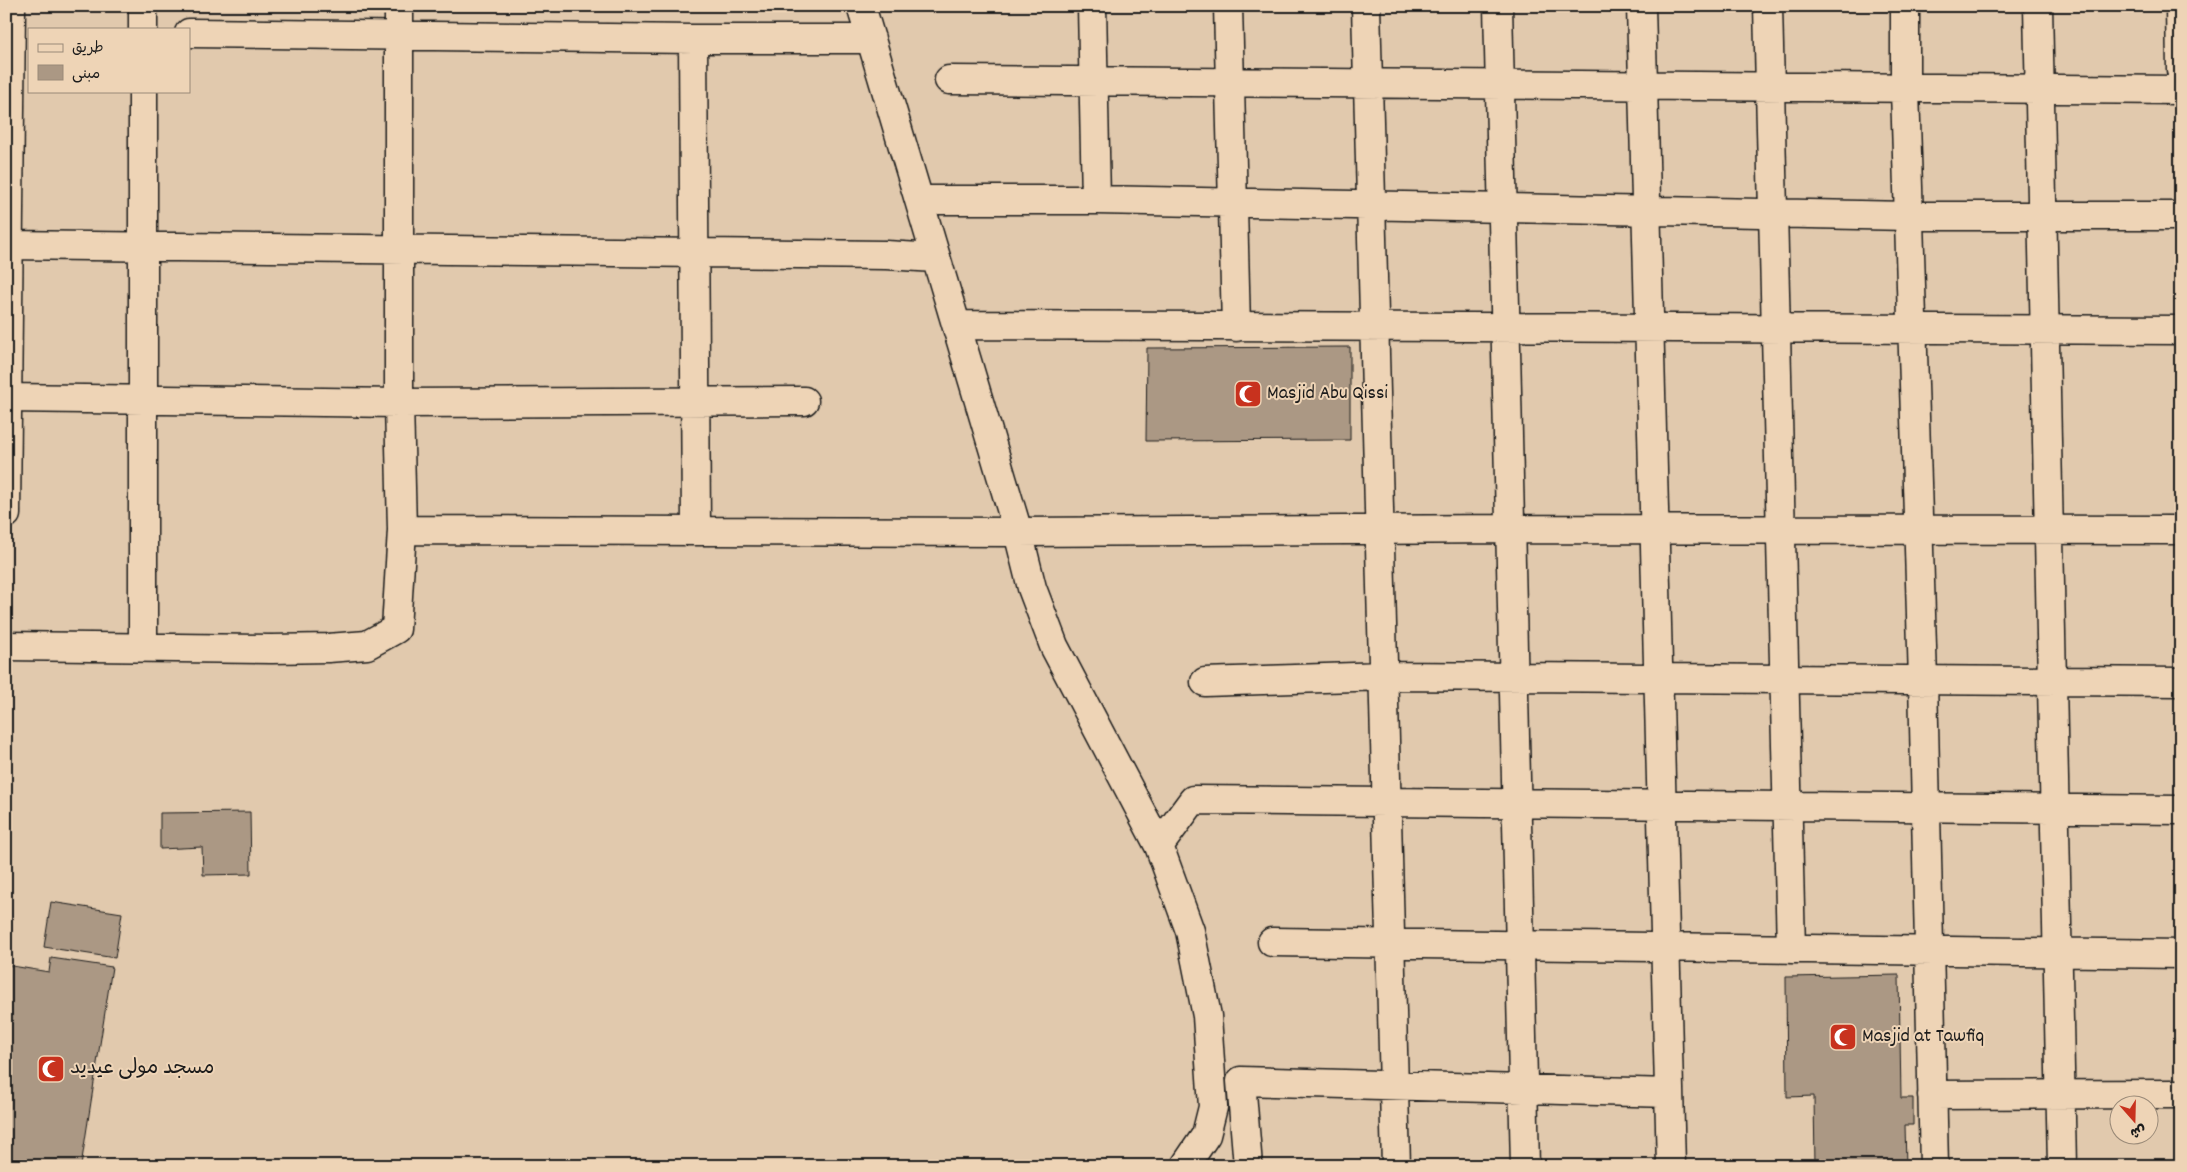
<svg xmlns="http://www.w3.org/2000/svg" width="2187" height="1172" font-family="Dekko,'Playpen Sans Arabic',sans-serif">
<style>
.building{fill:#ab9884;stroke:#1c1c1c}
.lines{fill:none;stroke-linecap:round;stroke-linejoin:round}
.minor-casing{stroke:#1c1c1c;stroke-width:31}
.minor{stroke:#eed4b6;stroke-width:28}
.labels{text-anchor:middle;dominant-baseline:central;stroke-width:4;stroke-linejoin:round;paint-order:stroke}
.poi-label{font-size:20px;fill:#1c1c1c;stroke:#eed4b6;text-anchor:start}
</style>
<rect width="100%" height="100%" fill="#e1c9ad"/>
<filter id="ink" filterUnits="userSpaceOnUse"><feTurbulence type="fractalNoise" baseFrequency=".02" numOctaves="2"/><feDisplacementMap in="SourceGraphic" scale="10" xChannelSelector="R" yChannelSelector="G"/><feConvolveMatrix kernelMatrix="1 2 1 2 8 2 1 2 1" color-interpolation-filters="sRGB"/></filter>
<g filter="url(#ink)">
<path class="building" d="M1350 347V440L1146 441 1147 348Z
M250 812 251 874 203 875 202 847 160 849V813Z
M51 902 122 913 115 958 44 947Z
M51 958 112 967 81 1166H6V965L49 972Z
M1899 975 1901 1098H1913V1125H1905L1906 1166H1815L1814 1096 1787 1097 1786 977Z"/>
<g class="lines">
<g class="minor-casing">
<path id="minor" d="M861 6 1018 532 1032 588 1054 646 1159 846 1190 931 1207 1016 1213 1107 1206 1135 1185 1166
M1092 6 1096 200
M1228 6 1236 327
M1366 6 1396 1166
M1498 6 1525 1166
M1641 6 1671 1166
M1768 6 1791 949
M1905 6V89L1923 680 1934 1166
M2038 6 2062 1166
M2180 6 2181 70
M143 29V6
M189 33 693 39H871
M693 39 696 530
M949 80 2181 90
M919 200H1096L1909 216H2181
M6 245 886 255 936 258
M957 325 2181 330
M6 398 399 403 804 401
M6 514 11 6
M402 530 1018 532 1510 529 2181 530
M6 646 272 649 328 648 367 645 396 629 402 530 399 403V6
M143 647V91
M1205 682 1384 676 2181 682
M1159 846 1193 800 2181 810
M1272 942 2181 954
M1932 1095 2181 1094
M1248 1166 1241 1081 1669 1093"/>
</g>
<use href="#minor" class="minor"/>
</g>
</g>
<defs>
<g id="mosque-square" transform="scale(1.4375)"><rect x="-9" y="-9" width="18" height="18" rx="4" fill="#c8321e" stroke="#eed4b6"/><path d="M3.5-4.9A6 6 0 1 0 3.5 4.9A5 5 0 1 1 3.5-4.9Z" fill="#fff"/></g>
</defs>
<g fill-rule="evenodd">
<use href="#mosque-square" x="1248" y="394"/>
<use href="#mosque-square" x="1843" y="1037"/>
<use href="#mosque-square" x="51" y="1069"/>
</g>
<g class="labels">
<g class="poi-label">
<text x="1267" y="394">Masjid Abu Qissi</text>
<text x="1862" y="1037">Masjid at Tawfiq</text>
<text x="70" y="1069">مسجد مولى عيديد</text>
</g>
</g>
<rect width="2187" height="1172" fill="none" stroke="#eed4b6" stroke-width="25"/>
<rect x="12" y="12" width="2162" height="1147" fill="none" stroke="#1c1c1c" stroke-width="2" filter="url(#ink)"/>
<rect x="28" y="28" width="162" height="65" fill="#eed4b6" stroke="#9a8a78"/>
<rect x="38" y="44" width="25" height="8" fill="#eed4b6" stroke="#9a8a78"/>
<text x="72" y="52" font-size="15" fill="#1c1c1c">طريق</text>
<rect x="38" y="65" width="25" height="15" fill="#ab9884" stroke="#9a8a78"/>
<text x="72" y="78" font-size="15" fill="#1c1c1c">مبنى</text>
<g transform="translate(2134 1120) rotate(160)"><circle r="24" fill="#eed4b6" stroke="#9a8a78"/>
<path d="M0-4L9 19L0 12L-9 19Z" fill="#c8321e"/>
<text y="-8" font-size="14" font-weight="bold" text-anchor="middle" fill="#1c1c1c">ش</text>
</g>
</svg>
